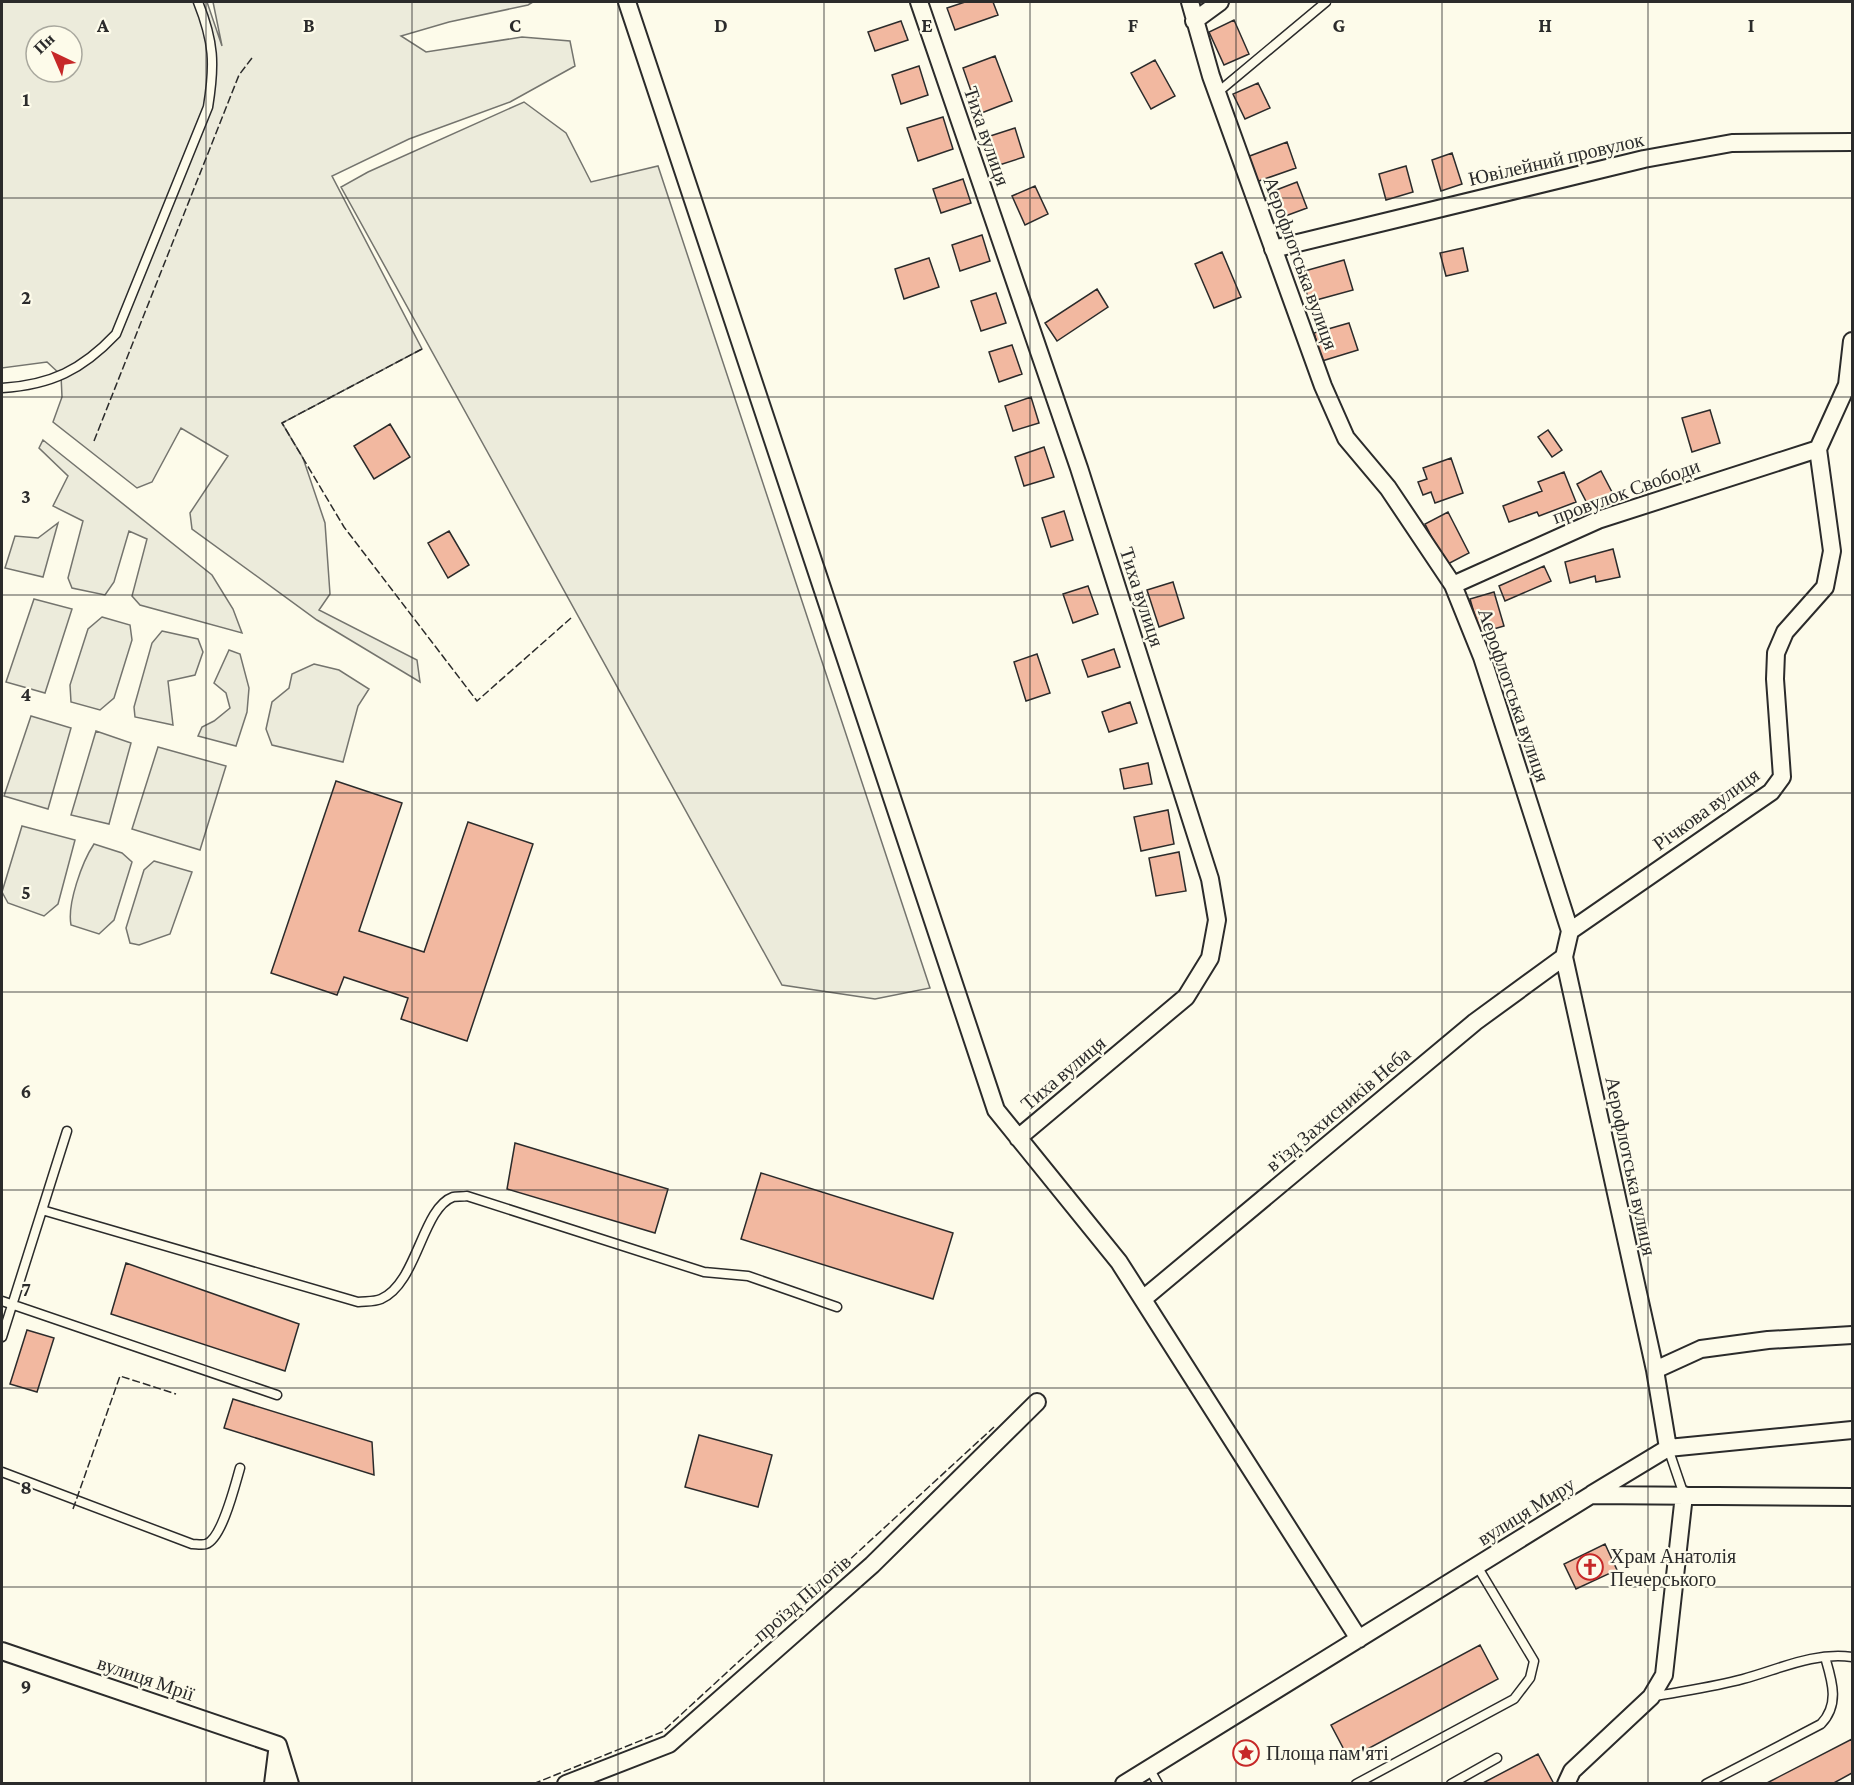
<svg xmlns="http://www.w3.org/2000/svg" width="1854" height="1785" font-family="'Crimson Pro',serif">
<style>
.green{fill:#ecebdb;stroke:#74746e;stroke-width:1.5;fill-rule:evenodd}
.building{fill:#f2b8a0;stroke:#2b2b2b;stroke-width:1.5}
.lines{fill:none;stroke-linecap:round;stroke-linejoin:round}
.service-casing{stroke:#2b2b2b;stroke-width:11}
.minor-casing{stroke:#2b2b2b;stroke-width:20}
.service{stroke:#fdfbea;stroke-width:8}
.minor{stroke:#fdfbea;stroke-width:16}
.fence{stroke:#2b2b2b;stroke-width:1.5;stroke-dasharray:8 3;stroke-linecap:butt}
.grid{fill:none;stroke:#2b2b2b;stroke-width:1.5;stroke-opacity:0.55}
.labels{text-anchor:middle;dominant-baseline:central;stroke-width:4.5;stroke-linejoin:round;paint-order:stroke}
.street-label{font-size:20px;fill:#2b2b2b;stroke:#fdfbea}
.poi-label{font-size:20px;fill:#2b2b2b;stroke:#fdfbea;text-anchor:start}
.grid-label{font-size:20px;text-anchor:middle;font-weight:bold;fill:#2b2b2b;stroke:#fdfbea;stroke-width:4.5;stroke-linejoin:round;paint-order:stroke}
</style>
<rect width="100%" height="100%" fill="#fdfbea"/>
<path class="green" d="M2 2H207L222 46 213 2H533L528 5 449 22 401 36 426 52 522 37 570 41 575 66 510 102 409 139 332 176 422 349 282 423 303 458 325 523 330 594 319 610 417 660 420 682 317 620 192 529 190 513 228 456 181 428 152 482 137 488 53 422 62 397 61 375 47 362 2 368ZM36 36H72V72H36Z
M524 102 566 133 591 182 658 166 930 988 875 999 782 985 341 187 368 172Z
M43 440 212 575 233 609 242 633 140 605 132 596 147 539 129 531 114 582 105 595 72 588 68 578 83 521 53 506 68 476 39 448Z
M58 523 43 577 5 568 15 536 38 538Z
M34 599 72 609 45 693 6 682Z
M102 617 130 625 132 640 114 698 100 710 71 702 70 685 88 629Z
M162 631 198 639 203 652 195 675 168 681 173 725 135 717 134 707 152 643Z
M229 650 240 654 249 688 247 712 236 746 198 736 202 727 214 721 230 708 226 693 214 683Z
M314 664 339 670 369 689 358 706 343 762 272 745 266 729 272 702 289 688 292 674Z
M31 716 71 728 48 809 4 796Z
M96 731 131 743 109 824 71 815Z
M158 747 226 766 200 850 132 829Z
M22 826 75 840 58 904 44 916 8 903 2 892Z
M94 844 122 853 132 862 114 920 99 934 71 925C67 904 82 862 94 844Z
M154 861 192 872 170 934 139 945 130 943 126 928 144 870Z"/>
<path class="building" d="M965 2H993L998 15 955 30 947 8Z
M1234 20 1249 54 1224 65 1209 32Z
M901 21 908 40 875 51 868 32Z
M995 56 1012 101 979 114 963 68Z
M1155 60 1175 96 1151 109 1131 73Z
M919 66 928 95 901 104 892 75Z
M1258 83 1270 108 1245 119 1233 94Z
M943 117 953 149 918 161 907 128Z
M1015 128 1024 157 993 167 984 138Z
M1287 142 1296 168 1256 182 1247 157Z
M1452 153 1462 184 1441 191 1432 160Z
M1406 166 1413 192 1386 200 1379 174Z
M963 179 971 203 941 213 933 189Z
M1297 182 1307 208 1280 218 1271 192Z
M1035 186 1048 214 1025 225 1012 196Z
M982 235 990 261 960 271 952 245Z
M1463 248 1468 271 1446 276 1440 253Z
M1222 252 1241 297 1214 308 1195 264Z
M929 258 939 287 904 299 895 269Z
M1344 260 1353 290 1309 302 1301 272Z
M1097 289 1108 307 1057 341 1045 323Z
M996 293 1006 323 981 331 971 301Z
M1349 323 1358 350 1322 361 1314 333Z
M1012 345 1022 374 999 382 989 352Z
M1031 397 1039 423 1013 431 1005 406Z
M1710 410 1720 443 1692 452 1682 418Z
M390 424 410 457 374 479 354 446Z
M1548 430 1562 450 1552 457 1538 437Z
M1044 447 1054 477 1024 486 1015 457Z
M1451 458 1463 493 1435 503 1431 492 1423 495 1418 482 1427 479 1423 468Z
M1601 471 1613 494 1589 507 1577 484Z
M1564 472 1576 502 1539 516 1537 512 1509 522 1503 506 1542 491 1538 482Z
M1064 511 1073 540 1051 547 1042 518Z
M1448 512 1469 553 1446 565 1425 524Z
M449 531 469 565 448 578 428 543Z
M1613 549 1620 577 1596 582 1595 576 1570 583 1565 562Z
M1544 566 1551 581 1505 601 1499 586Z
M1173 582 1184 618 1159 627 1147 590Z
M1088 586 1098 614 1073 623 1063 594Z
M1494 592 1504 626 1480 633 1470 599Z
M1114 649 1120 667 1088 677 1082 660Z
M1037 654 1050 693 1026 701 1014 662Z
M1130 702 1137 723 1109 732 1102 712Z
M1148 763 1152 784 1124 789 1120 769Z
M336 781 402 803 359 931 424 952 468 822 533 844 467 1041 401 1019 408 998 344 977 337 995 271 973Z
M1168 810 1174 844 1141 851 1134 817Z
M1179 852 1186 891 1156 896 1149 858Z
M515 1143 668 1189 655 1233 507 1189Z
M761 1173 953 1233 933 1299 741 1239Z
M126 1263 299 1324 285 1371 111 1314Z
M27 1330 54 1338 37 1392 10 1384Z
M233 1399 372 1442 374 1475 224 1428Z
M699 1435 772 1455 758 1507 685 1487Z
M1605 1544 1617 1570 1576 1589 1564 1564Z
M1480 1645 1498 1679 1349 1759 1331 1725Z
M1852 1739V1773L1832 1784H1765Z
M1538 1754 1554 1784H1481Z"/>
<g class="lines">
<g class="service-casing">
<path id="service" d="M1217 93 1326 2
M2 388C51 385 82 370 116 334L208 107C215 64 214 42 198 2
M42 1210 358 1302C365 1301 374 1302 381 1299 417 1284 422 1208 453 1197 456 1196 463 1197 467 1196L704 1272 748 1276 837 1307
M2 1301 277 1395
M2 1337 67 1131
M1668 1448 1684 1495
M2 1472 192 1544C196 1544 202 1545 206 1544 222 1539 235 1485 240 1468
M1651 1697C1682 1691 1714 1687 1743 1679 1780 1669 1813 1652 1852 1657
M1149 1768 1158 1784
M1356 1784 1514 1699 1530 1678 1534 1661 1477 1566
M1451 1784 1497 1758
M1706 1784 1821 1724C1840 1704 1832 1681 1825 1657"/>
</g>
<g class="minor-casing">
<path id="minor" d="M627 2 996 1110 1119 1262 1359 1639
M919 2 1079 468 1210 879 1217 920 1210 958 1186 997 1018 1138
M1190 2 1211 76 1323 386 1346 438 1388 488 1453 585 1482 657 1570 931 1564 957 1655 1370 1668 1448
M1194 21 1220 2
M1273 249 1644 159 1732 143 1852 142
M1453 585 1598 520 1818 449
M1570 931 1771 792 1782 777 1775 679 1776 653 1785 632 1825 587 1832 551 1818 449 1847 385 1852 341
M1143 1299 1475 1022 1564 957
M1655 1370 1701 1349 1768 1340 1852 1335
M1592 1494 1668 1448 1852 1430
M2 1651 278 1745
M278 1745 290 1784
M273 1784 277 1752
M566 1784 669 1744 872 1565 1037 1402
M1124 1784 1591 1495 1852 1497
M1566 1784 1572 1771 1651 1697 1664 1675 1684 1495"/>
</g>
<use href="#service" class="service"/>
<use href="#minor" class="minor"/>
<path class="fence" d="M422 349 282 423 344 527 477 701 571 618
M94 441 239 75 252 58
M73 1509 120 1376 176 1394
M533 1784 662 1732 994 1427"/>
</g>
<path class="grid" d="M206 2V1784M412 2V1784M618 2V1784M824 2V1784M1030 2V1784M1236 2V1784M1442 2V1784M1648 2V1784M2 198H1852M2 397H1852M2 595H1852M2 793H1852M2 992H1852M2 1190H1852M2 1388H1852M2 1587H1852"/>
<defs>
<g id="church-ring" transform="scale(1.35)"><circle r="9.5" fill="#fdfbea" stroke="#c62828" stroke-width="1.5"/><path d="M-1.2-6h2.4v3.5h3.3v2.4h-3.3V6h-2.4V-.1h-3.3v-2.4h3.3Z" fill="#c62828"/></g>
<g id="sight-ring" transform="scale(1.35)"><circle r="9.5" fill="#fdfbea" stroke="#c62828" stroke-width="1.5"/><path d="M0-6L1.8-2.2L6-1.7L2.9 1.2L3.7 5.4L0 3.3L-3.7 5.4L-2.9 1.2L-6-1.7L-1.8-2.2Z" fill="#c62828"/></g>
</defs>
<g fill-rule="evenodd">
<use href="#church-ring" x="1590" y="1567"/>
<use href="#sight-ring" x="1246" y="1753"/>
</g>
<g class="labels">
<g class="street-label">
<text transform="translate(987 136) rotate(71)">Тиха вулиця</text>
<text transform="translate(1556 159) rotate(-13)">Ювілейний провулок</text>
<text transform="translate(1301 263) rotate(70)">Аерофлотська вулиця</text>
<text transform="translate(1626 491) rotate(-20)">провулок Свободи</text>
<text transform="translate(1142 597) rotate(72)">Тиха вулиця</text>
<text transform="translate(1514 695) rotate(71)">Аерофлотська вулиця</text>
<text transform="translate(1706 809) rotate(-36)">Річкова вулиця</text>
<text transform="translate(1063 1073) rotate(-40)">Тиха вулиця</text>
<text transform="translate(1338 1109) rotate(-40)">в'їзд Захисників Неба</text>
<text transform="translate(1631 1166) rotate(78)">Аерофлотська вулиця</text>
<text transform="translate(1526 1511) rotate(-32)">вулиця Миру</text>
<text transform="translate(802 1598) rotate(-41)">проїзд Пілотів</text>
<text transform="translate(146 1678) rotate(19)">вулиця Мрії</text>
</g>
<g class="poi-label">
<text x="1610" y="1556">Храм Анатолія<tspan x="1610" dy="23">Печерського</tspan></text>
<text x="1266" y="1753">Площа пам'яті</text>
</g>
</g>
<g class="grid-label">
<text x="103" y="32">A</text>
<text x="309" y="32">B</text>
<text x="515" y="32">C</text>
<text x="721" y="32">D</text>
<text x="927" y="32">E</text>
<text x="1133" y="32">F</text>
<text x="1339" y="32">G</text>
<text x="1545" y="32">H</text>
<text x="1751" y="32">I</text>
<text x="26" y="106">1</text>
<text x="26" y="304">2</text>
<text x="26" y="503">3</text>
<text x="26" y="701">4</text>
<text x="26" y="899">5</text>
<text x="26" y="1098">6</text>
<text x="26" y="1296">7</text>
<text x="26" y="1494">8</text>
<text x="26" y="1693">9</text>
</g>
<rect width="1854" height="1785" fill="none" stroke="#2b2b2b" stroke-width="6"/>
<g transform="translate(54 54) rotate(316)"><circle r="28" fill="#fdfbea" stroke="#a9a89e" stroke-width="1.5"/>
<path d="M0-4.5L10 22L0 15L-10 22Z" fill="#c62828"/>
<text y="-9" font-size="16" font-weight="bold" text-anchor="middle" fill="#2b2b2b">Пн</text>
</g>
</svg>
